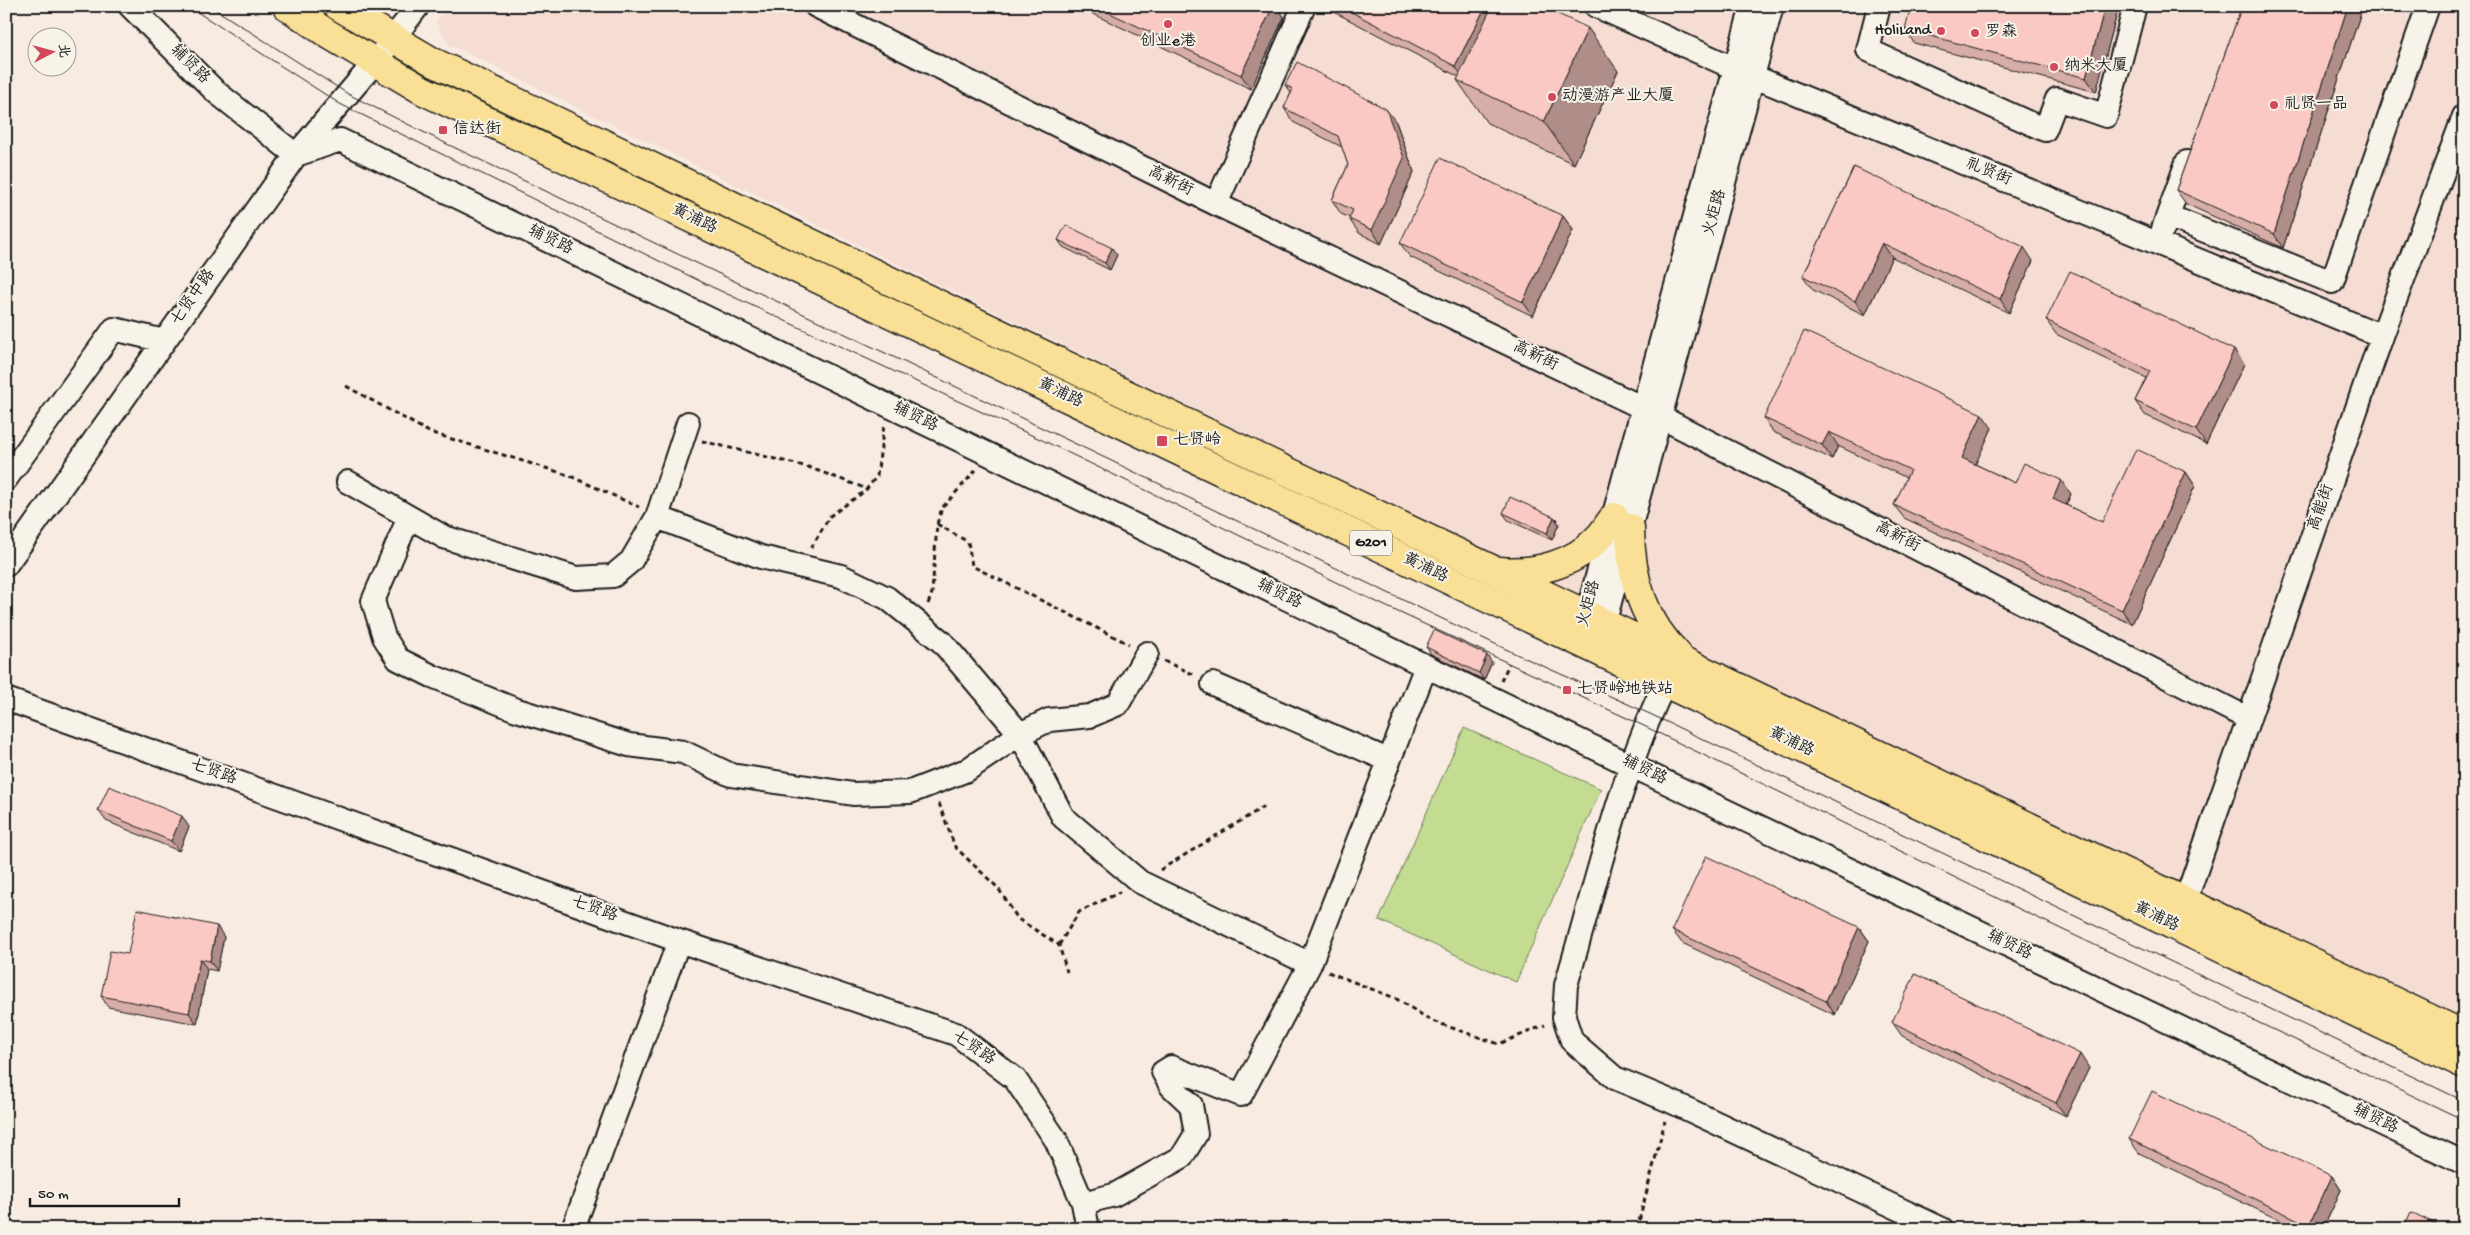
<svg xmlns="http://www.w3.org/2000/svg" width="2470" height="1235" font-family="'Gochi Hand','LXGW WenKai TC',sans-serif">
<style>
.built{fill:#f5ddd4}
.park{fill:#c3dc92;stroke:#707c57}
.lines{fill:none;stroke-linecap:round;stroke-linejoin:round}
.minor-casing{stroke:#1c1c1c;stroke-width:26}
.highway-casing{stroke:#1c1c1c;stroke-width:31}
.path{stroke:#1c1c1c;stroke-width:3;stroke-dasharray:5 4;stroke-linecap:butt}
.minor{stroke:#f7f3e8;stroke-width:22}
.highway{stroke:#f9e096;stroke-width:28}
.tram{stroke:#1c1c1c;stroke-width:1}
.wall{fill:#d7ada8;stroke:#1c1c1c}
.shaded-wall{fill:#af8d88;stroke:#1c1c1c}
.building{fill:#fac9c3;stroke:#1c1c1c}
.poi-dot{fill:#d1495b;stroke:#f7f3e8;stroke-width:2}
.labels{text-anchor:middle;dominant-baseline:central;stroke-width:4;stroke-linejoin:round;paint-order:stroke}
.shield{fill:#f7f3e8;stroke:#5e5c59;stroke-width:1}
.shield-label{font-size:15px;font-weight:bold;fill:#1c1c1c}
.poi-label{font-size:16px;fill:#1c1c1c;stroke:#f7f3e8;text-anchor:start}
.street-label{font-size:16px;fill:#1c1c1c;stroke:#f7f3e8}
</style>
<rect width="100%" height="100%" fill="#f8ebe1"/>
<filter id="ink" filterUnits="userSpaceOnUse"><feTurbulence type="fractalNoise" baseFrequency=".02" numOctaves="2"/><feDisplacementMap in="SourceGraphic" scale="10" xChannelSelector="R" yChannelSelector="G"/><feConvolveMatrix kernelMatrix="1 2 1 2 8 2 1 2 1" color-interpolation-filters="sRGB"/></filter>
<g filter="url(#ink)">
<path class="built" d="M446 6H2464V1018L1547 582 448 44 436 21Z"/>
<path class="park" d="M1464 728 1601 789 1516 982 1379 920Z"/>
<g class="lines">
<g class="minor-casing">
<path id="minor" d="M130 6 216 92 296 155 340 140 1630 765 2464 1163
M816 6 1216 204 1643 408 2249 719
M1596 6 1745 73 2382 336
M1879 6 1868 50 2045 130 2057 99 2106 116 2135 6
M1216 204 1304 6
M2168 216 2332 282 2428 6
M2163 229 2187 162
M6 479 114 329 164 341
M348 482 444 537 576 578 613 576 631 561 657 517 688 423
M409 517 373 601 384 637 398 659 432 676 514 709 629 745 683 752 731 775 853 794 910 792 967 770 1020 734 1049 720 1090 716 1118 704 1147 653
M657 517 761 557 841 576 887 598 942 642 1020 734 1063 817 1140 882 1310 964
M6 565 296 155 375 62 418 6
M1582 632 1752 6
M1592 632 1604 624 1772 6
M1665 683C1619 779 1596 884 1566 985L1564 1017 1572 1041 1615 1078 1670 1101 1942 1229
M1213 684 1388 760
M6 699 679 941 956 1034 1015 1079 1056 1140 1083 1203 1088 1229
M2185 902 2382 336 2464 116
M1083 1203 1114 1195 1182 1157 1196 1134 1191 1105 1171 1086 1163 1072 1171 1067 1241 1095 1310 964 1426 666
M573 1229 679 941"/>
</g>
<g class="highway-casing">
<path id="highway" d="M287 6 328 34 422 90 2464 1064
M338 6 435 63 2464 1035
M1630 528C1630 576 1642 620 1678 655
M1500 571C1534 574 1573 565 1597 539 1604 533 1608 524 1614 517"/>
</g>
<path class="path" d="M346 386 429 432 568 475 639 507
M702 441 808 467 867 489
M1555 523 1559 515
M937 524 968 542 972 566 1129 644
M811 548 830 516 865 491 877 476 884 425
M928 604 932 593 937 524 942 508 976 470
M1164 661 1195 675
M1501 681 1509 664
M939 803 955 847 998 888 1018 919 1059 945 1067 972
M1160 870 1265 806
M1059 945 1079 912 1120 892
M1328 972 1395 998 1432 1021 1499 1044 1545 1025
M1637 1229 1665 1121"/>
<use href="#minor" class="minor"/>
<use href="#highway" class="highway"/>
<path class="tram" d="M188 6 340 104 710 286 1042 440 1383 605 1644 726 2040 919 2464 1120
M210 6 348 94 447 144 1514 653 1650 714 2464 1101"/>
</g>
<path class="wall" d="M1076 6H1277L1284 17 1251 89Z
M1330 6H1541L1618 71 1574 164 1487 123 1457 80 1459 77 1334 12Z
M2119 6 2096 92 1914 43 1905 29Z
M2242 6H2363L2283 248 2186 204 2176 190Z
M1285 85 1396 122 1414 172 1381 244 1359 233 1349 219 1350 218 1341 214 1332 200 1348 165 1342 147 1293 122 1284 108 1291 93Z
M1854 167 2033 261 2009 313 1892 257 1865 315 1813 290 1803 276Z
M1563 216 1573 230 1533 316 1410 257 1400 243Z
M1058 240 1117 255 1110 270 1063 247Z
M2046 320 2234 350 2244 364 2206 444 2145 415 2135 401 2146 378 2056 334Z
M1764 418 1992 428 1975 464 2015 483 2071 494 2066 505 2102 522 2186 472 2195 486 2132 624 1904 518 1894 505 1907 478 1838 446 1832 459 1773 432Z
M1503 513 1554 517 1559 524 1552 540 1508 520Z
M1426 647 1492 662 1484 680 1431 654Z
M98 810 189 827 179 851 106 821Z
M1859 927 1869 941 1835 1015 1682 943 1672 930Z
M224 937 217 971 207 969 197 1024 108 1007 101 996 128 954Z
M1892 1022 2089 1068 2066 1116 1902 1036Z
M2129 1139 2332 1176 2341 1190 2323 1229H2298L2139 1153Z"/>
<path class="shaded-wall" d="M1273 6H1277L1284 17 1251 89 1241 75Z
M1486 6H1496L1465 80 1455 66Z
M2105 6H2119L2096 92 2086 78Z
M2348 6H2363L2283 248 2274 234Z
M1588 28 1618 71 1574 164 1544 122Z
M1386 109 1396 122 1414 172 1381 244 1372 230Z
M1563 216 1573 230 1533 316 1523 302Z
M1882 243 1892 257 1865 315 1855 301Z
M2024 247 2033 261 2009 313 2000 299Z
M1112 248 1117 255 1110 270 1105 263Z
M2234 350 2244 364 2206 444 2196 430Z
M1982 414 1992 428 1972 472 1962 458Z
M1829 432 1838 446 1832 459 1822 445Z
M2186 472 2195 486 2132 624 2122 610Z
M2061 480 2071 494 2063 512 2053 499Z
M1554 517 1559 524 1552 540 1547 533Z
M1487 655 1492 662 1484 680 1479 673Z
M182 816 189 827 179 851 171 841Z
M217 926 224 937 217 971 210 961Z
M1859 927 1869 941 1835 1015 1826 1001Z
M200 959 207 969 197 1024 189 1013Z
M2080 1054 2089 1068 2066 1116 2056 1103Z
M2332 1176 2341 1190 2323 1229H2312L2309 1225Z"/>
<path class="building" d="M1095 6H1273L1241 75Z
M1340 6H1486L1455 66Z
M1492 6H1541L1588 28 1544 122 1457 80Z
M1911 6H2105L2086 78 1905 29Z
M2242 6H2348L2274 234 2176 190Z
M1297 62 1386 109 1404 158 1372 230 1349 219 1353 210 1332 200 1348 165 1338 136 1284 108 1293 89 1285 85Z
M1440 158 1563 216 1523 302 1400 243Z
M1854 167 2024 247 2000 299 1882 243 1855 301 1803 276Z
M1066 225 1112 248 1105 263 1058 240Z
M2070 271 2234 350 2196 430 2135 401 2150 371 2046 320Z
M1804 331 1982 414 1962 458 2015 483 2024 463 2061 480 2053 499 2102 522 2136 449 2186 472 2122 610 1894 505 1910 470 1829 432 1822 445 1764 418Z
M1510 497 1554 517 1547 533 1503 513Z
M1434 630 1487 655 1479 673 1426 647Z
M109 786 182 816 171 841 98 810Z
M1706 856 1859 927 1826 1001 1672 930Z
M137 909 217 926 210 961 200 959 189 1013 101 996 110 951 128 954Z
M1915 974 2080 1054 2056 1103 1892 1022Z
M2152 1091 2332 1176 2309 1225 2129 1139Z
M2411 1212 2446 1229H2403Z"/>
</g>
<g class="poi-dot">
<circle cx="1168" cy="24" r="5"/>
<circle cx="1941" cy="31" r="5"/>
<circle cx="1975" cy="33" r="5"/>
<circle cx="2054" cy="67" r="5"/>
<circle cx="1552" cy="97" r="5"/>
<circle cx="2274" cy="105" r="5"/>
<rect x="438" y="125" width="10" height="10" rx="2.5"/>
<rect x="1156" y="435" width="12" height="12" rx="2.5"/>
<rect x="1562" y="685" width="10" height="10" rx="2.5"/>
</g>
<g class="labels">
<rect class="shield" x="1350" y="530.5" width="42" height="25" rx="4"/>
<g class="shield-label">
<text x="1371" y="543">G201</text>
</g>
<g class="poi-label">
<text x="1931" y="31" text-anchor="end">HoliLand</text>
<text x="1985" y="33">罗森</text>
<text x="1168" y="42" text-anchor="middle">创业e港</text>
<text x="2064" y="67">纳米大厦</text>
<text x="1562" y="97">动漫游产业大厦</text>
<text x="2284" y="105">礼贤一品</text>
<text x="453" y="130">信达街</text>
<text x="1173" y="441">七贤岭</text>
<text x="1577" y="690">七贤岭地铁站</text>
</g>
<g class="street-label">
<text transform="translate(189 65) rotate(45)">辅贤路</text>
<text transform="translate(1988 173) rotate(22)">礼贤街</text>
<text transform="translate(1170 182) rotate(26)">高新街</text>
<text transform="translate(1716 213) rotate(-75)">火炬路</text>
<text transform="translate(694 220) rotate(26)">黄浦路</text>
<text transform="translate(550 241) rotate(26)">辅贤路</text>
<text transform="translate(194 298) rotate(-55)">七贤中路</text>
<text transform="translate(1535 357) rotate(26)">高新街</text>
<text transform="translate(1060 394) rotate(26)">黄浦路</text>
<text transform="translate(915 418) rotate(26)">辅贤路</text>
<text transform="translate(2322 508) rotate(-71)">高能街</text>
<text transform="translate(1897 538) rotate(27)">高新街</text>
<text transform="translate(1425 569) rotate(26)">黄浦路</text>
<text transform="translate(1279 595) rotate(26)">辅贤路</text>
<text transform="translate(1590 604) rotate(-75)">火炬路</text>
<text transform="translate(1791 743) rotate(26)">黄浦路</text>
<text transform="translate(1644 771) rotate(26)">辅贤路</text>
<text transform="translate(213 773) rotate(20)">七贤路</text>
<text transform="translate(594 910) rotate(20)">七贤路</text>
<text transform="translate(2156 918) rotate(26)">黄浦路</text>
<text transform="translate(2009 946) rotate(26)">辅贤路</text>
<text transform="translate(973 1049) rotate(34)">七贤路</text>
<text transform="translate(2375 1120) rotate(26)">辅贤路</text>
</g>
</g>
<rect width="2470" height="1235" fill="none" stroke="#f7f3e8" stroke-width="25"/>
<rect x="12" y="12" width="2445" height="1210" fill="none" stroke="#1c1c1c" stroke-width="2" filter="url(#ink)"/>
<g transform="translate(52 52) rotate(84)"><circle r="24" fill="#f7f3e8" stroke="#9f9d96"/>
<path d="M0-4L9 19L0 12L-9 19Z" fill="#d1495b"/>
<text y="-8" font-size="14" font-weight="bold" text-anchor="middle" fill="#1c1c1c">北</text>
</g>
<path d="M30 1198v8h149v-8" fill="none" stroke="#1c1c1c" stroke-width="2.5"/>
<text x="38" y="1198" font-size="15" fill="#1c1c1c" stroke="#f7f3e8" stroke-width="4" paint-order="stroke">50 m</text>
</svg>
